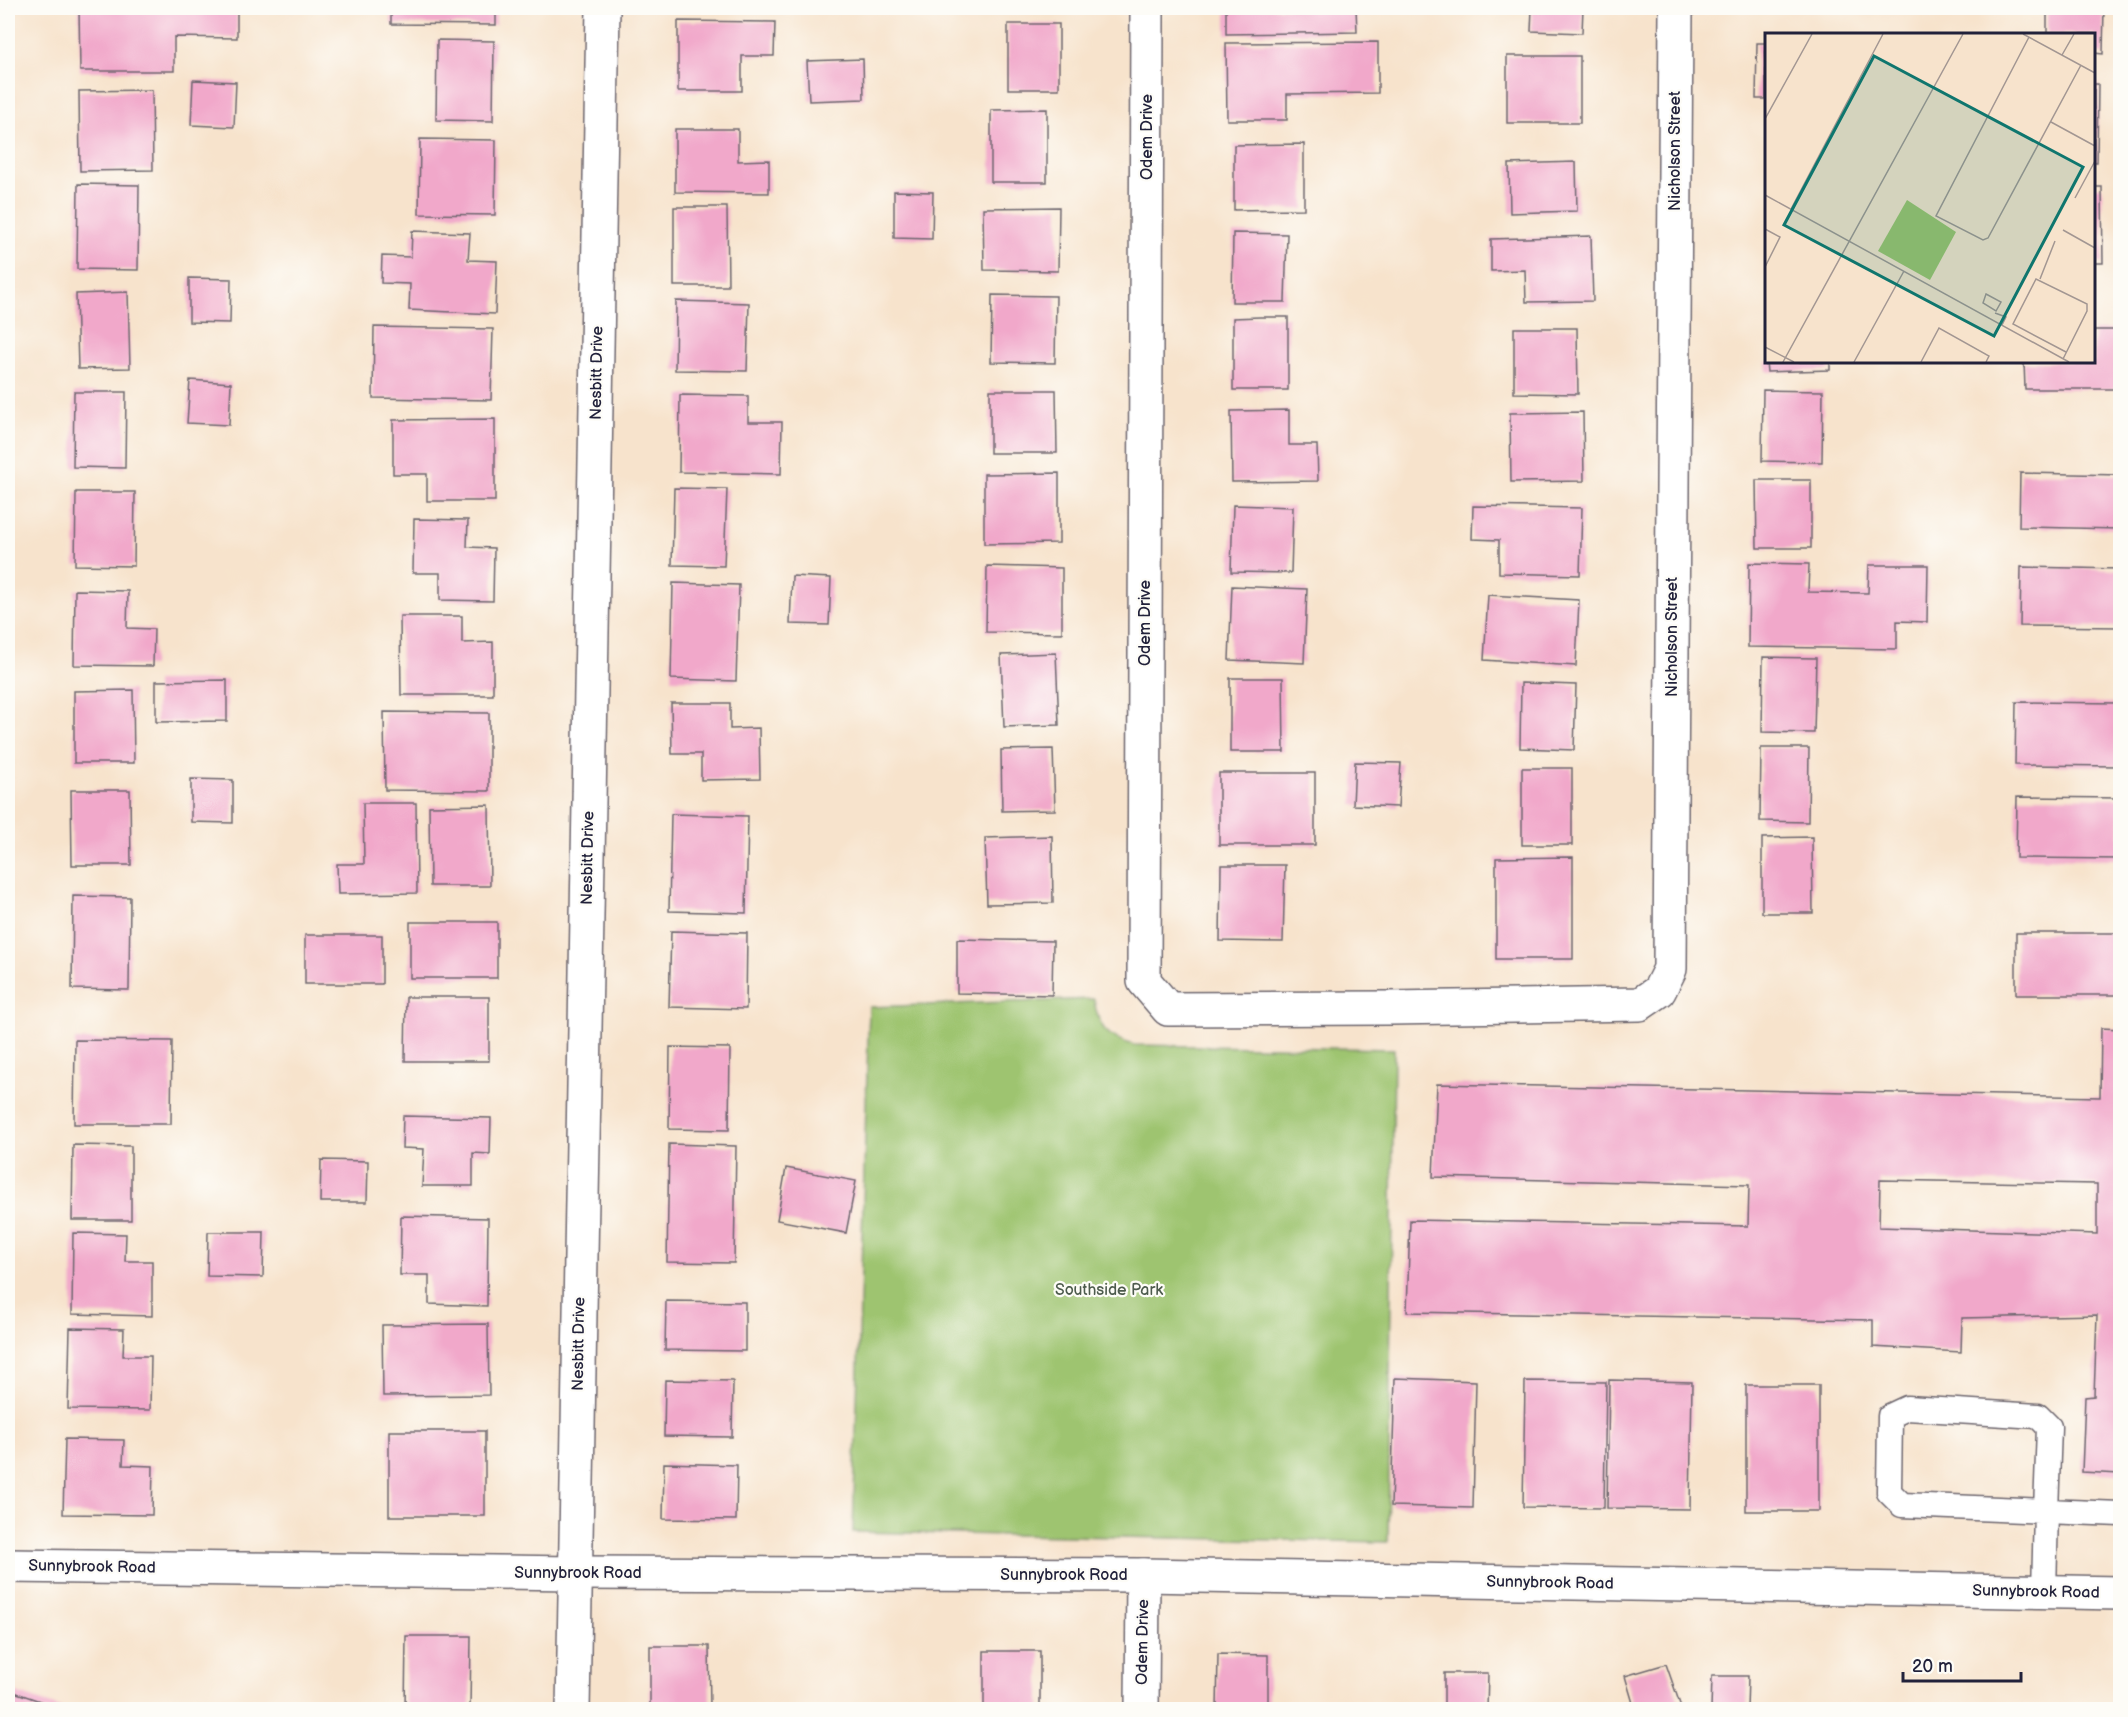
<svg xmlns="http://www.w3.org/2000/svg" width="2128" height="1717" font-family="'Balsamiq Sans',sans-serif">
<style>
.green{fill:#9ec46f;stroke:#607355;stroke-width:1.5}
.building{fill:#f1a8ca;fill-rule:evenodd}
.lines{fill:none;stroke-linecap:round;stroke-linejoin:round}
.lane-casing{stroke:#6d666e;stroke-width:27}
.street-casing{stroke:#6d666e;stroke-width:36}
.secondary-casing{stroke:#6d666e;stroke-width:36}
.lane{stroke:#fff;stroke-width:24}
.street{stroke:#fff;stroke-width:33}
.secondary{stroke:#fff;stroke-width:33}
.labels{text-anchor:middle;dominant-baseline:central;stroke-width:4.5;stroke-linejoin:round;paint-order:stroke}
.street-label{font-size:16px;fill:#22223b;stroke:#fdfcf7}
.park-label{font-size:16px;fill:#4d5b4d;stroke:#fdfcf7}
.inset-road{fill:none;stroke:#a29692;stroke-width:1.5}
.view{fill:#0f766e;fill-opacity:0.15;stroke:#0f766e;stroke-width:3}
.inset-edge{fill:none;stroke:#22223b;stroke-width:3}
</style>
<rect width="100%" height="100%" fill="#fdfcf7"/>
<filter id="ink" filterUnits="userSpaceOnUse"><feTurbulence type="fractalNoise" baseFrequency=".0167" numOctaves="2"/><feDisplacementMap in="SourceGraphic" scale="12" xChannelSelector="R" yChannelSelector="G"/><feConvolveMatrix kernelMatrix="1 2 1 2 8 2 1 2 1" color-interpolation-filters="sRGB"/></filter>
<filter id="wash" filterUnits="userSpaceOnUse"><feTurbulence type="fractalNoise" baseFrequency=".008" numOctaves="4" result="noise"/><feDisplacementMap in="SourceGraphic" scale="24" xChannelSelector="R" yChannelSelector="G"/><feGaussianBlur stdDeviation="1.35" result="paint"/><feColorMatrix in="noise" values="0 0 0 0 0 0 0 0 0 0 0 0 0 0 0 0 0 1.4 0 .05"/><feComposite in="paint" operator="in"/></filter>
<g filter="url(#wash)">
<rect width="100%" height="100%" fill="#f7e3cc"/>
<path class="green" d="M1094 999C1098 1028 1106 1037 1134 1045L1394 1049 1388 1542 853 1532 869 1007Z"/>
<g id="blocks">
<path class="building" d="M79 8H237V38L174 37V71H80Z
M391 8H496V25L391 24Z
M1226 8H1356L1357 32 1226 34Z
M1532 8H1583L1582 33 1531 31Z
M2047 8H2104L2103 54 2094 53V34H2047Z
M678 21 775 22 774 56H742V91H678Z
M1008 24H1059V89H1008Z
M437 40 494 41 493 121 436 120Z
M1378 42V93L1287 94V120H1227L1226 43Z
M1757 43H1766V99H1756Z
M1507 56H1580V123H1507Z
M863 59 864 99 809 101 807 61Z
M193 80 236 82 234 127 191 125Z
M2094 84H2098L2097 162H2094Z
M152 90 153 170 80 171 79 91Z
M1047 109V182H991V110Z
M675 129H738V161L769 160V193L675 192Z
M420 139 496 140 495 215 419 214Z
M1304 144V209L1234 210V145Z
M1576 162 1577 211 1510 213 1509 164Z
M78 184 139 185 138 270 77 269Z
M2094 187H2102L2103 263H2094Z
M894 191 933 192 932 239 894 238Z
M674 207H727L728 286H674Z
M1059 207 1058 271 984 270 983 208Z
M412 231 470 233 468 260 497 261 495 314 409 310 410 284 381 283 382 256 411 257Z
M1233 233 1287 234 1285 302H1232Z
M1591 236 1593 301 1526 302 1525 270 1491 271V239Z
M189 278 231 279 230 323 189 322Z
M128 292 130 368 78 369 76 294Z
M992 295 1056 296 1055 363 991 362Z
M676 301 749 303 747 371 675 370Z
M1260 317H1288V390H1233V318Z
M374 327 493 329 491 400 373 398Z
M1514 328H1577L1578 394 1514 393Z
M2094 330H2120V389H2025L2024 362H2094Z
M1766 362H1830V370L1767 372Z
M190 380 231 383 229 425 187 423Z
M990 390H1056L1057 453H990Z
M1763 390 1823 391 1822 462 1762 461Z
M74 392H126L125 468 73 467Z
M680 395 748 396V422H782L781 474 679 472Z
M1289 410V445H1317L1318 481 1232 482 1231 411Z
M1583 412 1584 481 1511 482 1510 413Z
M495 419V501H427V474H393V420Z
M1059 473V543L984 544V474Z
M2020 473 2120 475V529L2019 527Z
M1756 480H1811V548H1757Z
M674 488 727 489 724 566 672 565Z
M76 492H135L134 566 75 565Z
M1233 505 1293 507 1291 573 1231 572Z
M1473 506 1582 508 1580 575 1499 573V540L1472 539Z
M414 519 468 520 467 547 494 548 493 601 440 600V573H413Z
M1749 563 1809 564 1808 592 1868 593 1869 565H1928L1927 622 1897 621V649L1748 647Z
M987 566 1062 568V633L986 632Z
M2021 567 2120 569V627L2020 626Z
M792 576 831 578 829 625 790 624Z
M673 583 739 585 736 681 671 679Z
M1232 586 1307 589 1304 663 1229 660Z
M75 590 128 591 127 628 154 629 153 666 74 665Z
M1488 595 1579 600 1576 666 1484 660Z
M400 616H462V643L493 642V695H401Z
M1056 653 1059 725 1004 727 1001 655Z
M1763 657 1816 658 1814 733 1762 732Z
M1230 678H1283L1284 752H1230Z
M227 680V721L156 722V681Z
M1521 683 1576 685 1574 750 1520 748Z
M133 690 134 763H74V691Z
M2016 702 2120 703V766L2015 765Z
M671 703H730V729L759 728 760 779 701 780V754H672Z
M384 712 489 713V791L385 790Z
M1761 748H1809L1808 822 1760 821Z
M1053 749 1055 810 1002 811 1001 750Z
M1355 762 1401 763 1398 807 1353 805Z
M1522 768H1572V845H1522Z
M1219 773H1315V845H1219Z
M191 779 233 780V823L191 822Z
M71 790H130L131 865H72Z
M2017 797 2120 798V859L2016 858Z
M363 803H416L417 893 338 894 337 864H364Z
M489 805 490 886H430L429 806Z
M671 814 748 816 746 913 669 911Z
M1052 836 1053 903 987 904 985 838Z
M1812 837 1813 913H1762V838Z
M1573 857V959H1496V858Z
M1221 865H1285L1283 942 1220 941Z
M73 896 130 897 129 990 72 989Z
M410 922H497V978H410Z
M671 931 747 933 746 1009 669 1007Z
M2016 933H2120V995H2016Z
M305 935H382V984H305Z
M957 939 1053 941 1052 995 957 993Z
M406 997H489V1061H405Z
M2101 1028 2120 1029V1474L2082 1472 2085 1397 2094 1396 2097 1315 1962 1318 1961 1352 1873 1347V1320L1407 1312 1410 1220 1748 1226 1749 1185 1433 1177 1437 1084 2100 1097ZM1880 1180 2097 1184V1234L1879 1227Z
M75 1040 172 1041 171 1124H74Z
M670 1047 730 1048 729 1130 669 1129Z
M403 1116 491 1118 490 1154 473 1153V1186H422L424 1149 402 1148Z
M669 1144 736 1146 734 1263 667 1262Z
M73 1145 131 1146V1220H72Z
M321 1160 368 1161 367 1202H320Z
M786 1168 856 1181 846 1233 777 1220Z
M401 1216 488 1218 487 1306 429 1304V1275H400Z
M208 1232H264L263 1277 207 1276Z
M73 1233 126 1234 125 1261H152V1316L72 1314Z
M666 1301 745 1302V1351L665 1350Z
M488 1324 489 1395 383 1396 382 1325Z
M70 1328 124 1329 123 1356H151L150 1410 68 1409Z
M1395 1378 1476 1381 1473 1508 1391 1506Z
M665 1380 733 1381 732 1437 664 1436Z
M1609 1380 1692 1382 1690 1509 1607 1508Z
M1525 1381 1606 1382 1604 1508 1523 1507Z
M1746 1385H1819V1511H1746Z
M389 1431H485V1516H389Z
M65 1439 124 1440 123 1465 153 1466 152 1515 63 1514Z
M664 1463 737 1465 736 1520 663 1519Z
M406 1636H471L470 1710 405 1709Z
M650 1646H709L710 1708 650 1709Z
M984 1651H1040V1710H984Z
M1218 1654 1268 1655V1710H1217Z
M1666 1664 1682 1710H1635L1625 1676Z
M1444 1673H1488L1487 1710H1444Z
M1712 1676H1748L1747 1710H1711Z
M14 1692 63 1709V1710H8Z"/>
</g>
</g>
<g filter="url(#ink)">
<use href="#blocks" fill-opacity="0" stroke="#6d666e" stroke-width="1.5"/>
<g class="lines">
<g class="lane-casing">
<path id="lane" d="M1907 1408 2038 1416 2049 1427 2046 1511 1902 1505 1889 1492 1890 1416Z
M2044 1592 2046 1511 2120 1514"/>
</g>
<g class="street-casing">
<path id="street" d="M1147 8 1144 981 1168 1009 1390 1008 1640 1004 1659 991 1670 969 1676 8
M573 1710 603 8
M1142 1710 1143 1575"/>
</g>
<g class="secondary-casing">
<path id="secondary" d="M8 1566 574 1573 1143 1575 2120 1593"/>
</g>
<use href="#lane" class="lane"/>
<use href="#street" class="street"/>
<use href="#secondary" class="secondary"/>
</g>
</g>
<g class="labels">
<g class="street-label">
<text transform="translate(1147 137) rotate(-90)">Odem Drive</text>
<text transform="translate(1675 151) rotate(-90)">Nicholson Street</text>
<text transform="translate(597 373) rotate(-89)">Nesbitt Drive</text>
<text transform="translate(1145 623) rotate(-90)">Odem Drive</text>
<text transform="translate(1672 637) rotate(-90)">Nicholson Street</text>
<text transform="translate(588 858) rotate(-89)">Nesbitt Drive</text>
<text transform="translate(579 1344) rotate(-89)">Nesbitt Drive</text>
<text transform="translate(92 1567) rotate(1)">Sunnybrook Road</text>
<text x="578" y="1573">Sunnybrook Road</text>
<text x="1064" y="1575">Sunnybrook Road</text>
<text transform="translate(1550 1583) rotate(1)">Sunnybrook Road</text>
<text transform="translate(2036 1592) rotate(1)">Sunnybrook Road</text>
<text transform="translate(1143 1642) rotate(-89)">Odem Drive</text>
</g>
<g class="park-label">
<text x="1109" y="1290">Southside Park</text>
</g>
</g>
<g transform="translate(1765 33)">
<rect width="330" height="330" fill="#f7e3cc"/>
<path d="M142 167 191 199 165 247 113 218Z" fill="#9ec46f"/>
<path class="inset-road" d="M258 1 330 40M264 4 171 183 218 207 223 205 316 32M297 22 309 1M0 86 47 1M286 89 330 113M0 162 304 329M310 165 330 128M26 176 118 1M0 196 15 204 0 234M298 197 330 215M275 246 290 208M221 261 236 269 231 278 218 270ZM230 280 241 284 237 292M0 314 29 329M298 326 322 278V271L271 246 248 291 301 319M18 329 198 1M89 329 139 238M156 329 174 295 224 323 221 329"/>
<path class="view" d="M109 23 318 134 229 303 19 192Z"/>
<rect width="330" height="330" class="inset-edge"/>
</g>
<rect width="2128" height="1717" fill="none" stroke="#fdfcf7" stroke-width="30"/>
<path d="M1903 1672v9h118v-9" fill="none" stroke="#22223b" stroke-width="3"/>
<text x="1912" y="1672" font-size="18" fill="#22223b" stroke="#fdfcf7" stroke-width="4.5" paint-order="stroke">20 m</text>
</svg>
